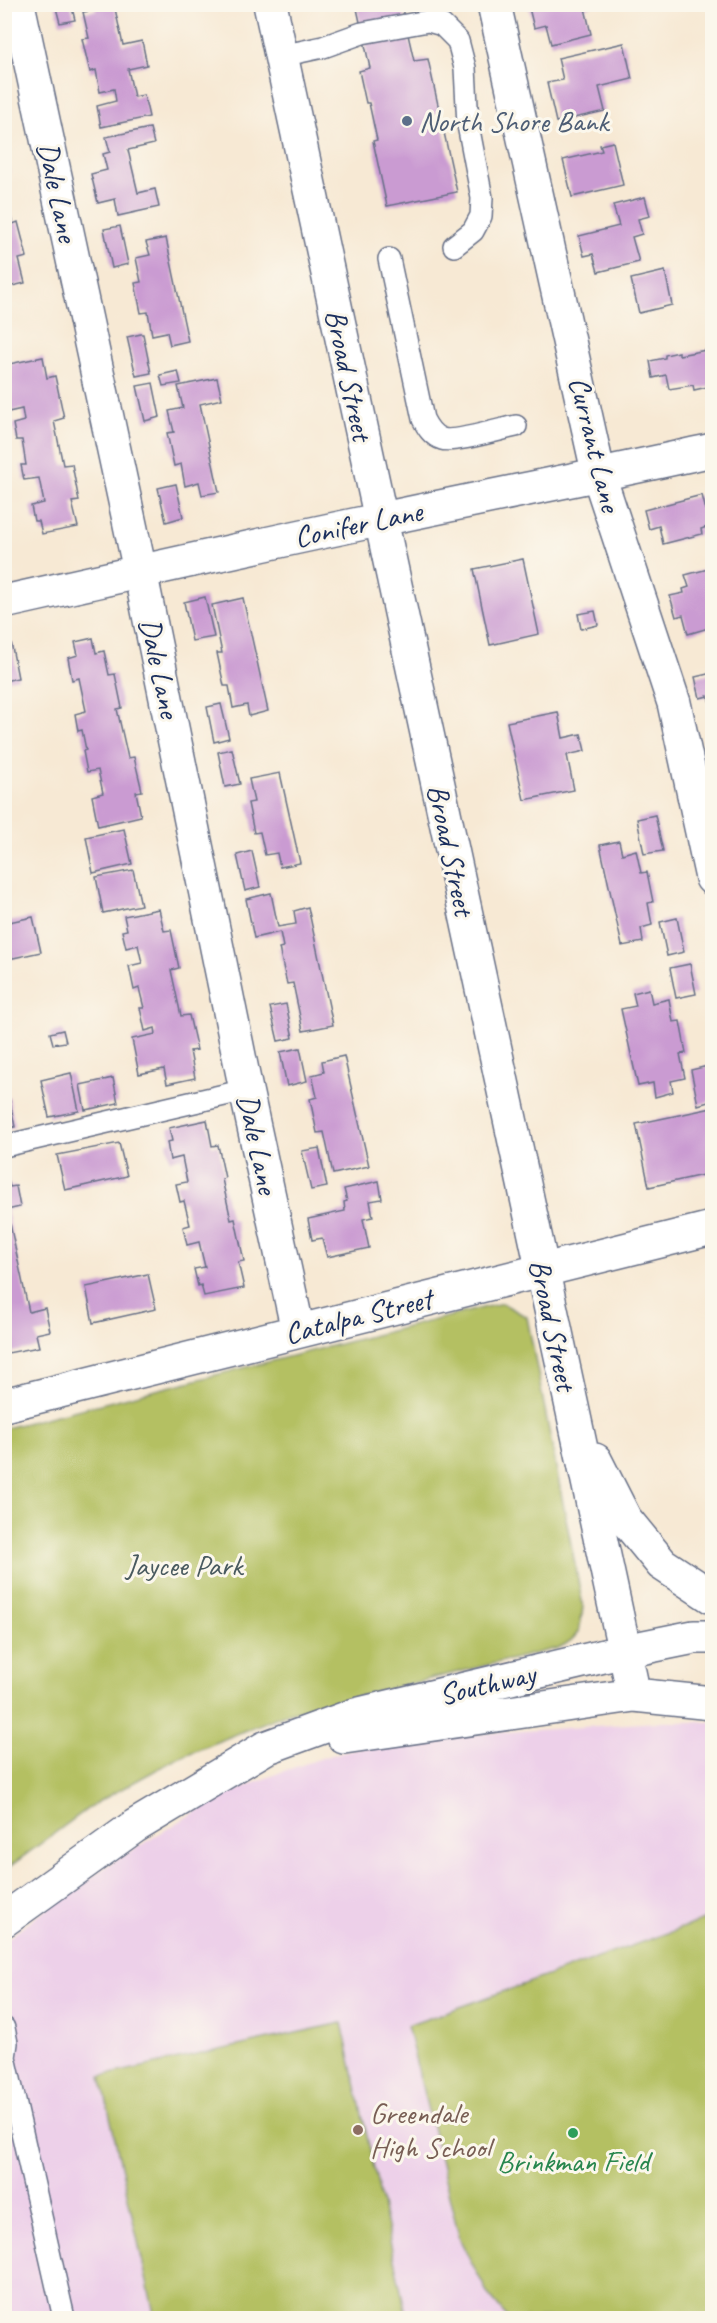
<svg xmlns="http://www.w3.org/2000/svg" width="717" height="2323" font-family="Caveat,sans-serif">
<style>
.built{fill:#edd0e9}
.green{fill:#b4c062;stroke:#687860;stroke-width:1.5}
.building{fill:#ca9bd2}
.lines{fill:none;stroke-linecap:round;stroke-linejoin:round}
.lane-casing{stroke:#687087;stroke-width:24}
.street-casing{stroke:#687087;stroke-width:36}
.lane{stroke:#fff;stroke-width:21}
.street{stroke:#fff;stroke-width:33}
.service-dot{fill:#5c6f8a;stroke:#fbf7ec;stroke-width:2}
.education-dot{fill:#8d6e63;stroke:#fbf7ec;stroke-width:2}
.leisure-dot{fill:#2e9e5b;stroke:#fbf7ec;stroke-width:2}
.labels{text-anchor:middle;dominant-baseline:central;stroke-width:6;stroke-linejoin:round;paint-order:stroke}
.service-label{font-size:30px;fill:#4e5e75;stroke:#fbf7ec;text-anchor:start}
.street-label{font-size:30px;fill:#1b2f5e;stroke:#fbf7ec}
.park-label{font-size:30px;fill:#495a5f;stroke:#fbf7ec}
.education-label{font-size:30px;fill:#785e54;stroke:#fbf7ec;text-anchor:start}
.leisure-label{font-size:30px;fill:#27864d;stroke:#fbf7ec}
</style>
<rect width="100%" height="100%" fill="#fbf7ec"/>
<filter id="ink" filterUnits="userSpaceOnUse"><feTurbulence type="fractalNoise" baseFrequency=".0167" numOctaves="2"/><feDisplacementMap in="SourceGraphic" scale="12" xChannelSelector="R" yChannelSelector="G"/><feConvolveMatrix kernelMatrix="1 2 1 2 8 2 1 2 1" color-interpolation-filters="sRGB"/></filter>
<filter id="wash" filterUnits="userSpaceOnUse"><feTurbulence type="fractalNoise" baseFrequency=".008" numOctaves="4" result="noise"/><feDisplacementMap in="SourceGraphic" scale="24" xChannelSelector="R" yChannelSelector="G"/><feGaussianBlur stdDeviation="1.35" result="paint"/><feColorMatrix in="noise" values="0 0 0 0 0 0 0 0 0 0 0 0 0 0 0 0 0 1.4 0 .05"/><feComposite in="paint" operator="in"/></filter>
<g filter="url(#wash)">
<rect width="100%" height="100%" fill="#f7e9d4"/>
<path class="built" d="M658 1722H712V2318H5L4 1942 21 1928 113 1862 218 1798 281 1772 328 1756 380 1744 432 1737Z"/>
<path class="green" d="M502 1303 527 1317 583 1606C581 1629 580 1638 558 1648L285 1714 178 1758 94 1804 5 1870V1428Z
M712 1917V2318H508L488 2294 460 2240 407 2026Z
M342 2023 407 2318H155L101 2076Z"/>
<g id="blocks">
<path class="building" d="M55 4H71L75 20 60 23Z
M95 4H114L123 45 142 41 147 65 128 69 134 97 144 95 149 117 101 127 97 106 116 101 114 89 100 92 96 70 90 72 82 39 89 38 83 12 96 10Z
M356 4H401L414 61 428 59 457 192 387 206 373 141 377 140 369 103H366L359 71 370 68Z
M544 4H598L585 8 591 34 551 44 546 25 534 28 529 8Z
M624 43 632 79 599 87 605 111 556 122 547 83 563 80 558 58Z
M150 128 154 144 128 150 138 193 155 189 159 207 118 216 115 199 98 203 91 174 107 170 103 154 110 152 106 137Z
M613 142 623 185 572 197 563 160 602 151 600 145Z
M4 155 10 173 4 174Z
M4 194 13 224 18 222 27 257 19 259 25 283 4 288Z
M645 197 650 216 638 219 642 234 632 237 639 262 598 272 593 254 584 256 579 236 619 226 613 205Z
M120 226 128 264 112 268 104 229Z
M166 238 188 341 170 345 167 332 152 335 148 312 141 313 135 283 141 282 136 258 150 255 146 242Z
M665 271 672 305 639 313 631 279Z
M141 334H143L151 373 136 376 127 337Z
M712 349V386L694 390 693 385 669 389 666 375 653 378 650 361 665 358V355L679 352V355Z
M43 357 47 378 55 376 64 418 54 421 63 465 72 464 79 501 72 502 78 527 42 534 39 521H34L31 506 44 503 39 478 24 480 21 465H26L22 440H16L13 424 24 421 22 409 4 413V365Z
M178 371 181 383 163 386 160 375Z
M217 378 222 399 200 404 219 492 202 495 199 482 185 486 181 464 174 466 167 433 174 432 169 411 183 408 178 386Z
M153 383 160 417 145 421 137 386Z
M176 484 183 517 166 522 158 488Z
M702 495 710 526 701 529 702 534 663 544 659 526 649 529 644 510Z
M712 536V557L707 538Z
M523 559 539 634 490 645 474 569Z
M712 568V627L688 634 683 615 676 617 670 596 684 593 683 589 689 587 685 575Z
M205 597 214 637 192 641 184 602Z
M243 598 268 711 249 716 247 705 233 708 229 686H224L217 653H222L212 605Z
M595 611 598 625 581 629 578 614Z
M93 638 96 653 104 651 109 675 115 674 122 708 117 709 128 758 134 757 142 791 136 792 141 816 98 826 92 796 103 793 98 770 87 772 83 751 86 750 82 730 78 731 75 714 86 711 79 678 72 680 68 658 78 655 75 642Z
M11 642 18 678 4 681V644Z
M712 673V710L708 696 700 698 695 677Z
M221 704 229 738 214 742 207 707Z
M558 712 563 738 581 734 585 751 567 755 574 790 524 800 507 722Z
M232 749 240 784 225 787 218 752Z
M280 773 300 863 280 867 277 853 265 855 260 832 254 833 248 803 254 802 249 779Z
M655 815 663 851 644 854 637 819Z
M124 829 132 864 93 873 86 837Z
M619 841 622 854 636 850 641 873 647 872 653 902 648 903 652 925 641 928 643 942 622 946 600 845Z
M252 851 260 887 245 891 237 855Z
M133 870 141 905 103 913 96 877Z
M271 893 278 927 296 924 294 911 308 907 333 1025 303 1031 293 983 287 984 279 948 283 947 280 932 254 938 246 899Z
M159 909 164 931 171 930 179 968 171 970 181 1016 189 1015 197 1050 190 1051 195 1078 167 1084 164 1069 139 1074 132 1039 156 1034 155 1028 145 1031 140 1008H144L139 988 134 990 129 966 142 963 138 945 126 948 122 931 127 930 124 916Z
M33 917 41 952 4 960V923Z
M677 918 684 952 667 956 660 922Z
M690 964 696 994 676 998 670 968Z
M649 989 652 1003 669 999 673 1022 680 1021 686 1053 680 1054 685 1078 671 1081 673 1092 655 1097 653 1083 638 1086 621 1009 636 1006 633 993Z
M286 1004 293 1038 278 1041 270 1007Z
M63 1030 66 1042 53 1044 50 1033Z
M300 1048 307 1081 287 1086 280 1052Z
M344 1056 369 1166 333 1174 324 1132 317 1133 310 1099 317 1097 312 1075 324 1072 322 1061Z
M708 1066 712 1086V1101L698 1105 691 1070Z
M71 1073 79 1111 49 1117 41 1080Z
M113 1078 118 1103 85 1110 80 1085Z
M9 1097 15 1127 4 1129V1098Z
M712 1108V1173L649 1187 636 1124Z
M207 1120 212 1146 218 1145 225 1178 222 1179 231 1220 235 1219 244 1261 238 1262 244 1288 204 1296 201 1285 198 1286 194 1269 205 1267 199 1242 187 1245 183 1227 190 1225 184 1201 180 1202 176 1184 187 1182 182 1157 170 1160 167 1142 172 1141 169 1128Z
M119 1143 127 1176 65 1190 57 1155Z
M319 1148 327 1187 311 1190 302 1151Z
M5 1169 10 1187 16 1186 20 1207 7 1210 29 1312 45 1308 50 1331 36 1334 39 1347 8 1353 4 1337Z
M379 1181 382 1199 370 1201 373 1217 363 1219 369 1248 327 1257 322 1238 312 1240 308 1219 345 1211 344 1202 347 1201 344 1189Z
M148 1274 156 1309 93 1323 86 1287Z"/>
</g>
</g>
<g filter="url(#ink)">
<use href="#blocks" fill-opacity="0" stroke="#687087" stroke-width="1.5"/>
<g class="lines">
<g class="lane-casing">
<path id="lane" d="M281 56 323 47 362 33 428 21 442 25 458 41 465 68 468 125 482 198 481 216 473 231 454 246
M389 259 423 419C427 427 432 436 442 439 454 443 501 429 516 426
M4 1146 246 1090
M4 2028 7 2043 5 2057 64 2318"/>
</g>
<g class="street-casing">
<path id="street" d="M18 4 140 571 246 1090 298 1331
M270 4 634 1695
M494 4 599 476 674 703 712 878
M4 602C129 574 253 546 378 520 490 496 601 475 712 450
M4 1405 712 1228
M595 1460 625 1519 662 1564 712 1597
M344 1737 634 1695 712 1703
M4 1920 135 1826 265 1748 355 1715 625 1651 694 1637H712"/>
</g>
<use href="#lane" class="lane"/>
<use href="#street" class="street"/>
</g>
</g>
<circle class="service-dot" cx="407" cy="121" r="6"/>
<circle class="education-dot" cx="358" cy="2130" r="6"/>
<circle class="leisure-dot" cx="573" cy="2133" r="6"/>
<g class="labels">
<g class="service-label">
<text x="419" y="121">North Shore Bank</text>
</g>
<g class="street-label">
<text transform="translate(58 192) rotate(78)">Dale Lane</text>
<text transform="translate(349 375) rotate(78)">Broad Street</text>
<text transform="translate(595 444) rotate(76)">Currant Lane</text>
<text transform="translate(358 524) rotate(-12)">Conifer Lane</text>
<text transform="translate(160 668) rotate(78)">Dale Lane</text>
<text transform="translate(451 850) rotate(78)">Broad Street</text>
<text transform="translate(258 1144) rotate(78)">Dale Lane</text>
<text transform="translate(358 1316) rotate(-14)">Catalpa Street</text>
<text transform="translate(553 1325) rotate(78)">Broad Street</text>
<text transform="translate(487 1684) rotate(-13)">Southway</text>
</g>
<g class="park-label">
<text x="184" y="1565">Jaycee Park</text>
</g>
<g class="education-label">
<text x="370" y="2113">Greendale<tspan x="370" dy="34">High School</tspan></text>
</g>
<g class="leisure-label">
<text x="573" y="2161">Brinkman Field</text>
</g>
</g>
<rect width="717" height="2323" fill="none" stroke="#fbf7ec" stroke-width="24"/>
</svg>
